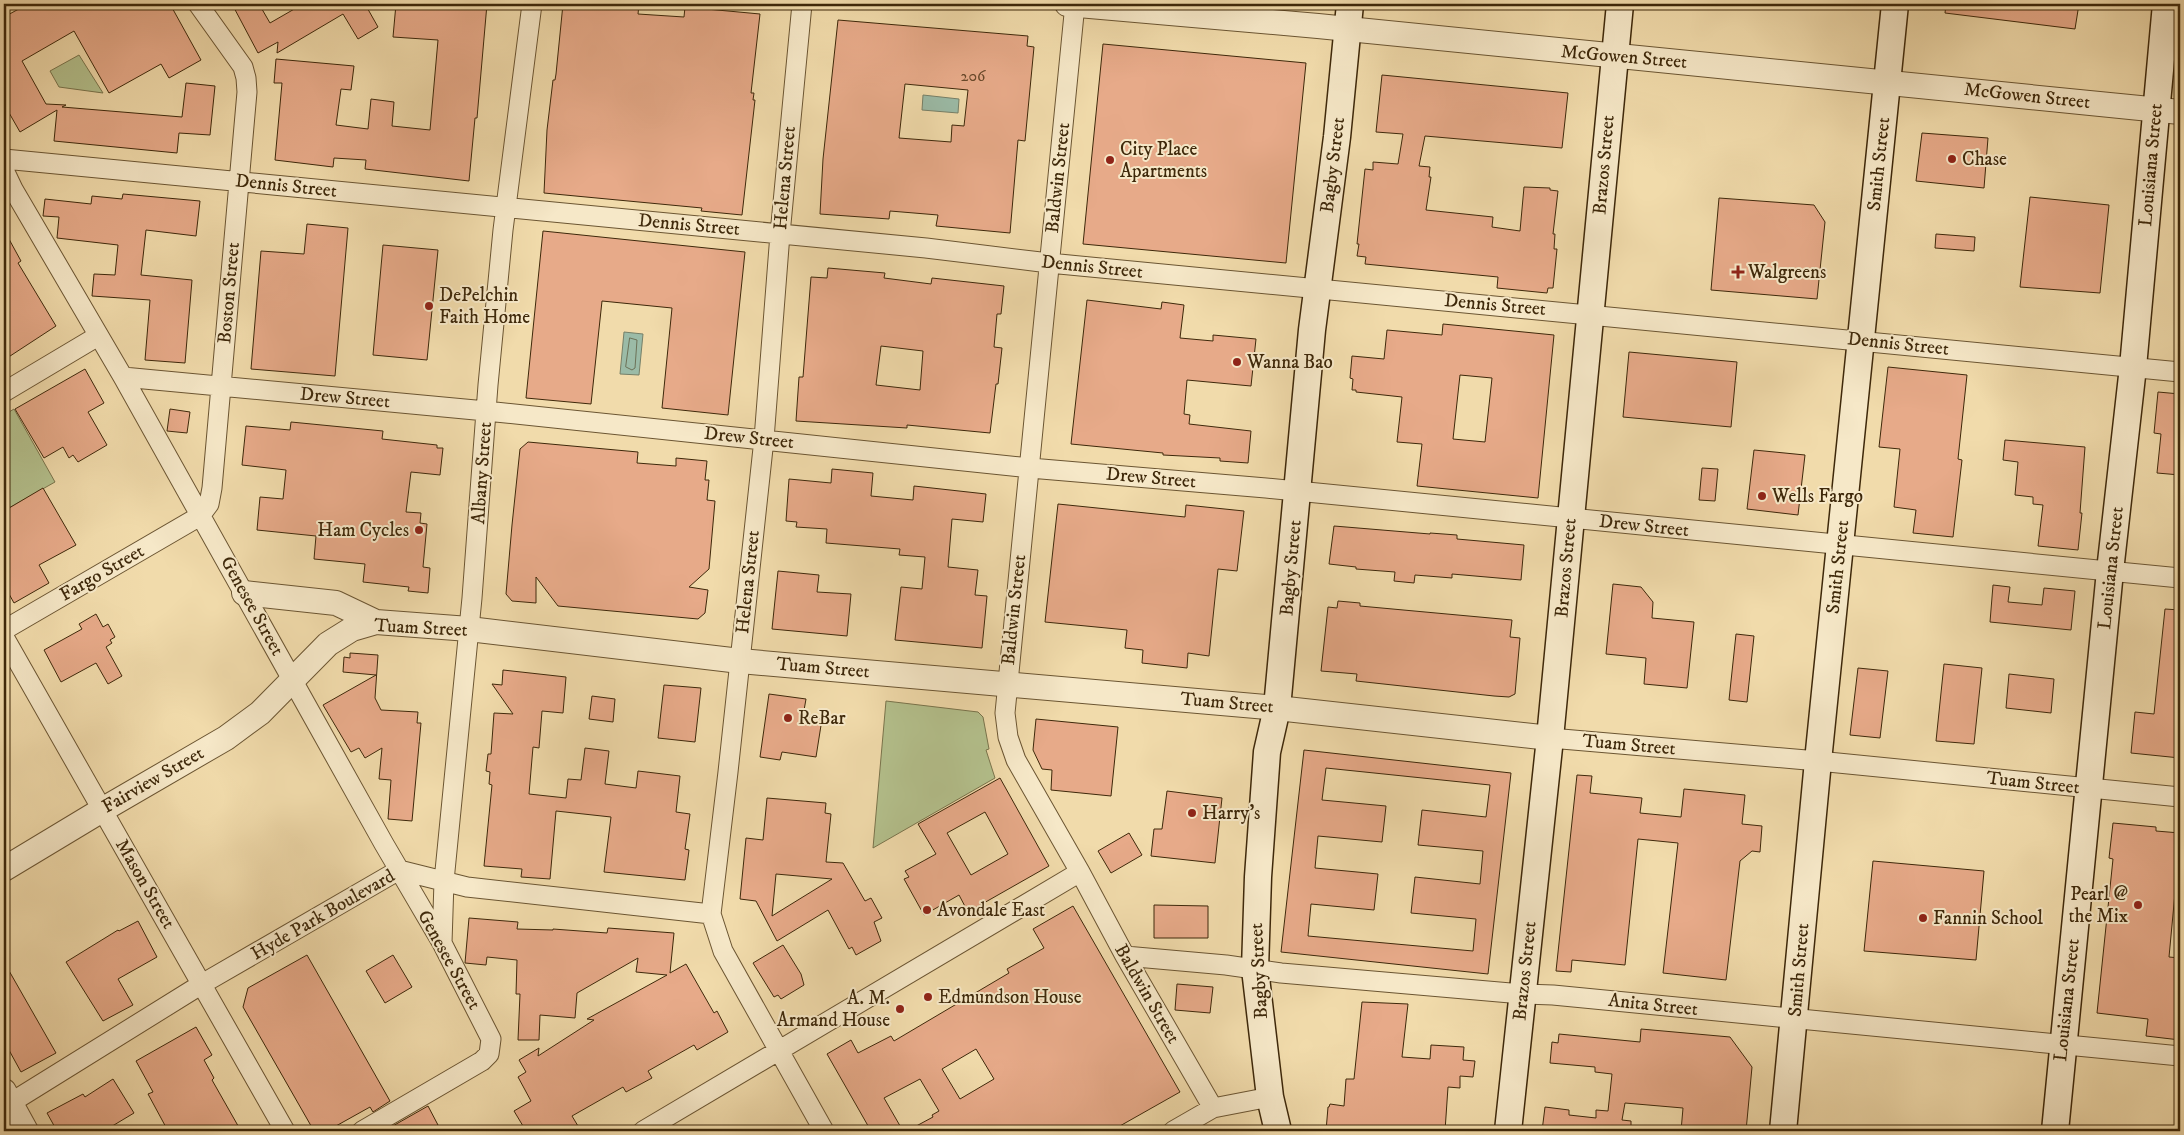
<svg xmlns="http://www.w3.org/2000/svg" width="2184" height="1135" font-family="'IM FELL DW Pica',serif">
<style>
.green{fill:#b4c18d;stroke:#79744c}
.water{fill:#9bbba7;stroke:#768068}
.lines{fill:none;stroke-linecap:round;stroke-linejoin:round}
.shore{stroke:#6c7258;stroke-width:1}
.building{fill:#e7aa89;stroke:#3e280a;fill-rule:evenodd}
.minor-casing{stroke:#6b5532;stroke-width:21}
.tertiary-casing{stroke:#6b5532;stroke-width:26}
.secondary-casing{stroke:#3e280a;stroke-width:29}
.minor{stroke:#f6e8c8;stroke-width:19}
.tertiary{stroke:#f6e8c8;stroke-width:24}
.secondary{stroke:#f6e8c8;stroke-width:26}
.poi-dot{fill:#8f2418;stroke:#f6e8c8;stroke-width:2}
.labels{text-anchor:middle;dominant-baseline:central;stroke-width:4;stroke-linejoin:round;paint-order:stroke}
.number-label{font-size:16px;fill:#68482a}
.street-label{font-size:19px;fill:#3e280a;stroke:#f6e8c8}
.poi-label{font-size:19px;fill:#3e280a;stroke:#f6e8c8;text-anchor:start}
</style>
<rect width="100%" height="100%" fill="#f1dbab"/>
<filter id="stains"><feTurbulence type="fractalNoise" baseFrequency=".004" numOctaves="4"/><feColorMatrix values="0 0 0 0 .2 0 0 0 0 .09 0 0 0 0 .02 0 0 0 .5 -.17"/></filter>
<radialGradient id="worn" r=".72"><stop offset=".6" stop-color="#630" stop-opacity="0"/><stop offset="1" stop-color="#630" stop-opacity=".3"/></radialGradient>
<path class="green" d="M79 55 103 93 59 87 50 71Z
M14 409 55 482 9 508 4 498V415Z
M886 701 978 712 983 717 989 749 986 750 995 778 873 848Z"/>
<path class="water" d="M923 95 959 99 958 113 922 110Z
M624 332 643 334 639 375 620 374Z"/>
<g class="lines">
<path class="shore" d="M630 338 637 340 635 368 632 370 626 367Z"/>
</g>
<path class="building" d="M28 4H170L201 60 169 78 161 64 109 93 74 31 22 61 46 104 66 105 62 107 182 117 186 83 215 86 210 135 179 133 177 153 54 141 57 110 20 132 4 104V17Z
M232 4H259L270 23 303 4H365L378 27 358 39 343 14 277 53 278 42 258 53Z
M396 4H487L477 118H475L469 181 365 169 366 160 334 158 333 167 275 160 282 83H274L276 59 354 66 351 90 341 89 336 125 368 129 371 99 394 102 392 126 430 130 438 40 393 37Z
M563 4H639L638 14 684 17 685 7 760 14 751 93H754L753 100H755L742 215 701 211 702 208 544 193 547 130 553 80H555L556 74Z
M1946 4H2079L2075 29 1945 13Z
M838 20 1028 36 1027 46 1034 47 1025 141 1018 140 1010 233 936 226 938 215 890 211 889 219 820 214 823 159ZM905 84 968 90 964 126 952 125 951 142 899 138Z
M1103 44 1306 63 1286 263 1083 244Z
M1382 75 1568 93 1562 148 1425 136 1419 166 1430 167 1429 177H1431L1426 210 1493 217 1492 227 1520 231 1524 187 1550 188V190L1558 191 1553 234H1555L1554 249H1557L1553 288H1548L1547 293 1497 288 1498 277 1365 264 1366 257 1357 256 1359 244H1357L1365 169 1373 170V162L1398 164 1403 134 1376 132Z
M1922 133 1988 138 1984 188 1916 181Z
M123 194 200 201 196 236 146 230 141 275 192 280 185 363 145 360 150 300 92 296 94 274 115 275 118 245 57 238 59 217 43 216 45 199 91 204 92 196 122 199Z
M2030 197 2109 205 2100 293 2020 287Z
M1719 198 1814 205 1825 222 1817 299 1711 290Z
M307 224 348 228 335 376 251 369 261 251 304 254Z
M4 230 21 261 18 263 56 326 4 360Z
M543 231 745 252 728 415 662 408 672 308 602 301 591 404 526 398Z
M1936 234 1975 237 1974 251 1935 248Z
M383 245 438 250 427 360 373 355Z
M828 268 885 273 884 278 931 284 932 278 1004 286 1001 314H997L994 347 1002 348 998 384H996L990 433 907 425V428L796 421 799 377H803L811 277 827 278ZM881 346 923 351 920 390 876 385Z
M1087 300 1161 309 1162 302 1184 305 1180 338 1213 341V335L1256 339 1251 386 1187 380 1184 414 1190 415 1189 424 1251 431 1248 463 1220 461V458L1163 455V453L1071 444Z
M1443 324 1554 335 1538 498 1417 486 1422 444 1397 442 1402 397 1356 392V390H1352L1353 379 1350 378 1352 356 1384 359 1387 330 1442 335ZM1460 375 1492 378 1485 442 1453 439Z
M1629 352 1737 362 1731 427 1623 417Z
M1888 367 1967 375 1958 459 1962 460 1953 537 1913 533 1916 510 1894 507 1900 449 1879 447Z
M85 369 104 403 88 412 107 445 78 462 73 455 69 458 63 447 44 458 15 409Z
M2158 392 2180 394V475L2157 473 2161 434 2154 433Z
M170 409 190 412 187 433 167 431Z
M291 422 383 431 382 439 437 445V448H443L440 475 411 472 406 512 421 513 420 523 427 524 423 567 430 568 428 593 408 591 409 587 363 582 365 564 314 559 316 536 257 530 260 497 283 499 286 470 242 465 246 426 290 430Z
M2005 440 2085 447 2080 513H2082L2078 550 2038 546 2043 505 2033 504V497L2015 495 2018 462 2003 460Z
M528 442 638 452 637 463 676 466V458L707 461 705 480H709L707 500 715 501 709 569 689 587 708 590 705 613 698 619 558 606 536 577V603L512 601 506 594 512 525 520 449Z
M1754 450 1805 455 1798 515 1747 509Z
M1702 468 1718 469 1715 501 1699 500Z
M832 469 873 473 871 496 913 500 914 486 986 494 983 522 952 519 948 567 978 570 975 595 987 596 982 648 895 640 901 587 922 589 925 557 899 555 900 549 826 543 827 529 796 527 797 522 786 521 789 479 831 483Z
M43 488 76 545 39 565 49 583 14 603 4 585V511Z
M1058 504 1185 517 1186 505 1244 511 1237 571 1218 569 1209 656 1188 653 1187 668 1142 663 1143 650 1125 648 1127 630 1045 622Z
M1334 526 1430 534V533L1457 535V539L1524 545 1521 580 1452 574V578L1415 575 1414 583 1394 581 1395 572 1356 569V567L1329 564Z
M778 571 819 575 817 592 851 594 847 636 772 629Z
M1613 584 1641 587 1653 602 1652 618 1694 622 1687 688 1644 684 1646 658 1606 654Z
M1993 585 2010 587 2008 602 2042 605 2044 588 2075 591 2071 630 1990 622Z
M1338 601 1360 603V606L1512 620 1510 637 1520 638 1515 694 1509 697 1494 696 1356 681 1357 674 1321 671 1328 607 1337 608Z
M2165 609 2180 610V758L2131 753 2135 712 2154 714Z
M96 614 103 627 108 624 115 637 110 640 112 643 106 647 122 676 108 684 96 663 61 682 44 650 82 629 79 624Z
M1736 634 1754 636 1747 702 1729 700Z
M350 653 378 655 375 698 381 710 418 712 417 723H421L412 821 388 819 391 780 379 779 382 748 365 758 359 748 351 752 323 705 376 675 343 672 344 657 350 658Z
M1944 664 1982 668 1974 744 1936 741Z
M1858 668 1888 671 1880 738 1850 735Z
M503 670 566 677 563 713 542 711 539 748 533 747 529 794 566 798 568 779 581 780 585 748 609 751 605 784 636 788 638 771 680 776 676 812 690 814 685 849 689 850 685 880 604 872 611 817 556 811 550 879 521 877 522 869 484 866 492 785 489 784 490 772 486 771 488 754H491L494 713 513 714 492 684 502 685Z
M2009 674 2054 679 2051 713 2006 708Z
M664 685 701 688 695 742 658 738Z
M769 694 806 699 803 716 822 719 816 757 782 752 780 760 760 757Z
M592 696 615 699 613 722 589 719Z
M1036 719 1118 727 1111 796 1051 790 1052 770 1042 769 1033 750Z
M1304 750 1511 773 1488 974 1281 952ZM1326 768 1490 785 1486 817 1422 810 1418 845 1483 851 1480 884 1415 877 1411 913 1476 919 1473 951 1308 936 1311 904 1374 910 1378 874 1315 868 1318 836 1382 842 1386 806 1322 800Z
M1577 775 1592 776 1590 793 1642 798 1640 813 1681 817 1684 789 1745 795 1742 824 1762 826 1760 852 1752 851 1740 861 1726 980 1663 973 1678 843 1638 839 1625 965 1572 960 1571 972 1556 971Z
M1000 778 1049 866 968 912 959 895 924 915 904 879 909 877 905 871 936 854 918 824ZM985 812 1008 854 971 875 947 833Z
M1167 791 1222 798 1215 863 1151 856 1154 829H1162Z
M767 798 826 803 825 813 831 814 826 862 843 863 865 901 871 898 882 918 874 922 881 941 856 955 852 947 849 949 828 910 777 941 756 901 740 899 746 838 763 840ZM776 874 832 879 772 916Z
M2113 823 2156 827V831L2180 833V893H2175L2169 957 2180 958V1040L2146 1036 2148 1019 2097 1013 2113 859 2109 858Z
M1129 833 1142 855 1111 873 1098 851Z
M1873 861 1984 871 1976 960 1864 951Z
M1154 905 1208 906V938H1154Z
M1073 906 1180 1092 1111 1131H907L933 1117 932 1115 939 1111 920 1079 884 1098 903 1131H871L827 1054 851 1040 858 1053 891 1036 894 1041 1009 973 1007 969 1044 948 1033 929ZM976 1049 994 1079 960 1099 942 1069Z
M469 918 518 922 517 929 553 930V929L607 933 608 928 674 933 670 973 686 964 714 1013 717 1011 728 1032 697 1050 694 1045 648 1071 652 1078 626 1092 623 1087 572 1116 581 1131H526L514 1111 531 1101 518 1077 526 1072 519 1060 539 1048 538 1056 594 1020 587 1019 667 975 636 972 638 958 577 993 575 1018 540 1015 539 1040H518L520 994H516L517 960 487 957 486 965 465 963Z
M138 921 157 957 118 979 133 1005 103 1021 66 962 118 930 119 931Z
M783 945 801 974 804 985 781 999 778 995 774 997 753 963Z
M307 955 390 1101 373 1112 370 1107 327 1131H314L243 1007 248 988Z
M393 955 412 987 385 1003 366 971Z
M4 962 56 1053 21 1072 4 1041Z
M1177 984 1213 987 1210 1013 1175 1010Z
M1362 1002 1408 1004 1402 1057 1430 1059 1431 1045 1464 1047 1463 1060 1475 1061 1473 1077 1460 1076V1088L1448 1087 1445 1131H1326L1328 1107H1329L1330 1104 1344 1106 1346 1079H1354Z
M196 1027 212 1055 204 1060 214 1078 212 1080 241 1131H168L148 1094 153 1092 136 1061Z
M1641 1029 1730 1037 1752 1067 1746 1131H1681L1683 1108 1625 1103 1622 1120 1631 1121V1131H1542L1545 1107 1569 1110V1115L1596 1118V1110L1608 1111 1612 1074 1595 1072V1067L1550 1063 1552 1042 1558 1043 1559 1034 1640 1042Z
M113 1079 134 1113 104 1131H57L47 1113 83 1094 85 1097Z
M428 1106 438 1125 426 1131H384Z"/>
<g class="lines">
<g class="minor-casing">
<path id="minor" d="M802 4 780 234 764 439 728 772 711 914 723 951 824 1131
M1075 4 1005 713 1008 737 1016 760 1080 872 1125 956 1213 1108
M4 159 926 248 1049 263 2180 372
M4 170 13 189 123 377 384 844 442 943 491 1039 489 1054 482 1061 362 1131
M123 377 486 411 1030 468 1266 488 2180 578
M4 392 98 336
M4 630 200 516 209 504 212 488 247 92 246 78 243 67 198 4
M4 637 285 1131
M1550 738 1818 761 2180 797
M442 943 444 881 472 598 488 385 503 230 532 4
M1125 956 1226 965 1281 973 1522 994 1553 995 2180 1056
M4 1107 202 984 399 870 467 887 711 914
M643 1131 1080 872
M1173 1131 1213 1108 1270 1097"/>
</g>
<g class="tertiary-casing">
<path id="tertiary" d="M1067 4 1318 26 2180 112
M244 593 336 603 376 622
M4 869 102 810 226 738 260 713 328 644 352 629 376 622 469 629 740 661 1277 708 1550 738
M4 1091 26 1131"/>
</g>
<g class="secondary-casing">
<path id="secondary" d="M1278 1131 1270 1097 1255 969 1258 877 1267 752 1277 708 1312 330 1337 137 1350 4
M1508 1131 1550 738 1620 4
M1783 1131 1818 761 1895 4
M2055 1131 2110 571 2133 367 2166 4"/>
</g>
<use href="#minor" class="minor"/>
<use href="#tertiary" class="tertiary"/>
<use href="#secondary" class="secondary"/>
</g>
<g class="poi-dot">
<circle cx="1952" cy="159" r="5"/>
<circle cx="1110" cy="160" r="5"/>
<path d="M1735.5 264.5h5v5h5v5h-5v5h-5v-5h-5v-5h5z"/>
<circle cx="429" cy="306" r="5"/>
<circle cx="1237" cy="362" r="5"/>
<circle cx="1762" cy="496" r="5"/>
<circle cx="419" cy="530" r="5"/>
<circle cx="788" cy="718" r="5"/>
<circle cx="1192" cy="813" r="5"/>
<circle cx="2138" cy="905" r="5"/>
<circle cx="927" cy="910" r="5"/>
<circle cx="1923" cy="918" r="5"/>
<circle cx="928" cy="997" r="5"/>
<circle cx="900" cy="1009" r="5"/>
</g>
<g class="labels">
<g class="number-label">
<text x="973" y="76">206</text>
</g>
<g class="street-label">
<text transform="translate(1624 57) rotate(5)">McGowen Street</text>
<text transform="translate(2027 96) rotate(6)">McGowen Street</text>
<text transform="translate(1879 164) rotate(-84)">Smith Street</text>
<text transform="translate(1333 165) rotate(-83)">Bagby Street</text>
<text transform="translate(1604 165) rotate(-85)">Brazos Street</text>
<text transform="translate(2151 165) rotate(-85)">Louisiana Street</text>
<text transform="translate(785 178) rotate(-85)">Helena Street</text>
<text transform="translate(1058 178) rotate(-84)">Baldwin Street</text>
<text transform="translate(286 186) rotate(6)">Dennis Street</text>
<text transform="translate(689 225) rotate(5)">Dennis Street</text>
<text transform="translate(1092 267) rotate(6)">Dennis Street</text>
<text transform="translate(229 293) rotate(-85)">Boston Street</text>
<text transform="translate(1495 305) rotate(5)">Dennis Street</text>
<text transform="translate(1898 344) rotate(6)">Dennis Street</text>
<text transform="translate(345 398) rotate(5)">Drew Street</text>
<text transform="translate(749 438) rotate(6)">Drew Street</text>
<text transform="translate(482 473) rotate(-86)">Albany Street</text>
<text transform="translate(1151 478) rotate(5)">Drew Street</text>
<text transform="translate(1644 526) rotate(6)">Drew Street</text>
<text transform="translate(1838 567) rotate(-84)">Smith Street</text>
<text transform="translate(1291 568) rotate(-85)">Bagby Street</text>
<text transform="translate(1566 568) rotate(-85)">Brazos Street</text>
<text transform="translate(2111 568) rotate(-84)">Louisiana Street</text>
<text transform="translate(102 573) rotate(-30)">Fargo Street</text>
<text transform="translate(748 582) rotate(-84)">Helena Street</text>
<text transform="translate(252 606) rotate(61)">Genesee Street</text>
<text transform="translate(1014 610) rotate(-84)">Baldwin Street</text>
<text transform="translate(421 628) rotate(3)">Tuam Street</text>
<text transform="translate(823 668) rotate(5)">Tuam Street</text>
<text transform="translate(1227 703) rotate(5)">Tuam Street</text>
<text transform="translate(1629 745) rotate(5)">Tuam Street</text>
<text transform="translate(153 780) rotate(-30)">Fairview Street</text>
<text transform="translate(2033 783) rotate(6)">Tuam Street</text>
<text transform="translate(145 884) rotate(60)">Mason Street</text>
<text transform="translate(323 915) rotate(-30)">Hyde Park Boulevard</text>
<text transform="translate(449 960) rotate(61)">Genesee Street</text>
<text transform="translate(1799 970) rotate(-85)">Smith Street</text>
<text transform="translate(1259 971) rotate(-93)">Bagby Street</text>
<text transform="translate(1525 971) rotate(-84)">Brazos Street</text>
<text transform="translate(1147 994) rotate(60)">Baldwin Street</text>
<text transform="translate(2067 1000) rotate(-84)">Louisiana Street</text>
<text transform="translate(1653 1005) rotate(6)">Anita Street</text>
</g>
<g class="poi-label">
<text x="1120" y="149">City Place<tspan x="1120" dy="22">Apartments</tspan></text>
<text x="1962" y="159">Chase</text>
<text x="1748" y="272">Walgreens</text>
<text x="439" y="295">DePelchin<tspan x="439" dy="22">Faith Home</tspan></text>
<text x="1247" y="362">Wanna Bao</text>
<text x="1772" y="496">Wells Fargo</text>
<text x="409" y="530" text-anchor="end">Ham Cycles</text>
<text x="798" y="718">ReBar</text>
<text x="1202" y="813">Harry's</text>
<text x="2128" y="894" text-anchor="end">Pearl @<tspan x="2128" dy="22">the Mix</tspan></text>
<text x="937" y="910">Avondale East</text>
<text x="1933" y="918">Fannin School</text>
<text x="938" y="997">Edmundson House</text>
<text x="890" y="998" text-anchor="end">A. M.<tspan x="890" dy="22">Armand House</tspan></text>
</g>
</g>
<rect width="2184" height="1135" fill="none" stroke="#f1dbab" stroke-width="20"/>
<rect x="5" y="5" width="2174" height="1125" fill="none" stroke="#3e280a" stroke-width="2.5"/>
<rect x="10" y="10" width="2164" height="1115" fill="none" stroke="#3e280a"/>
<rect width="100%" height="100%" filter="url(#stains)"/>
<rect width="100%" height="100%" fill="url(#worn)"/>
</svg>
